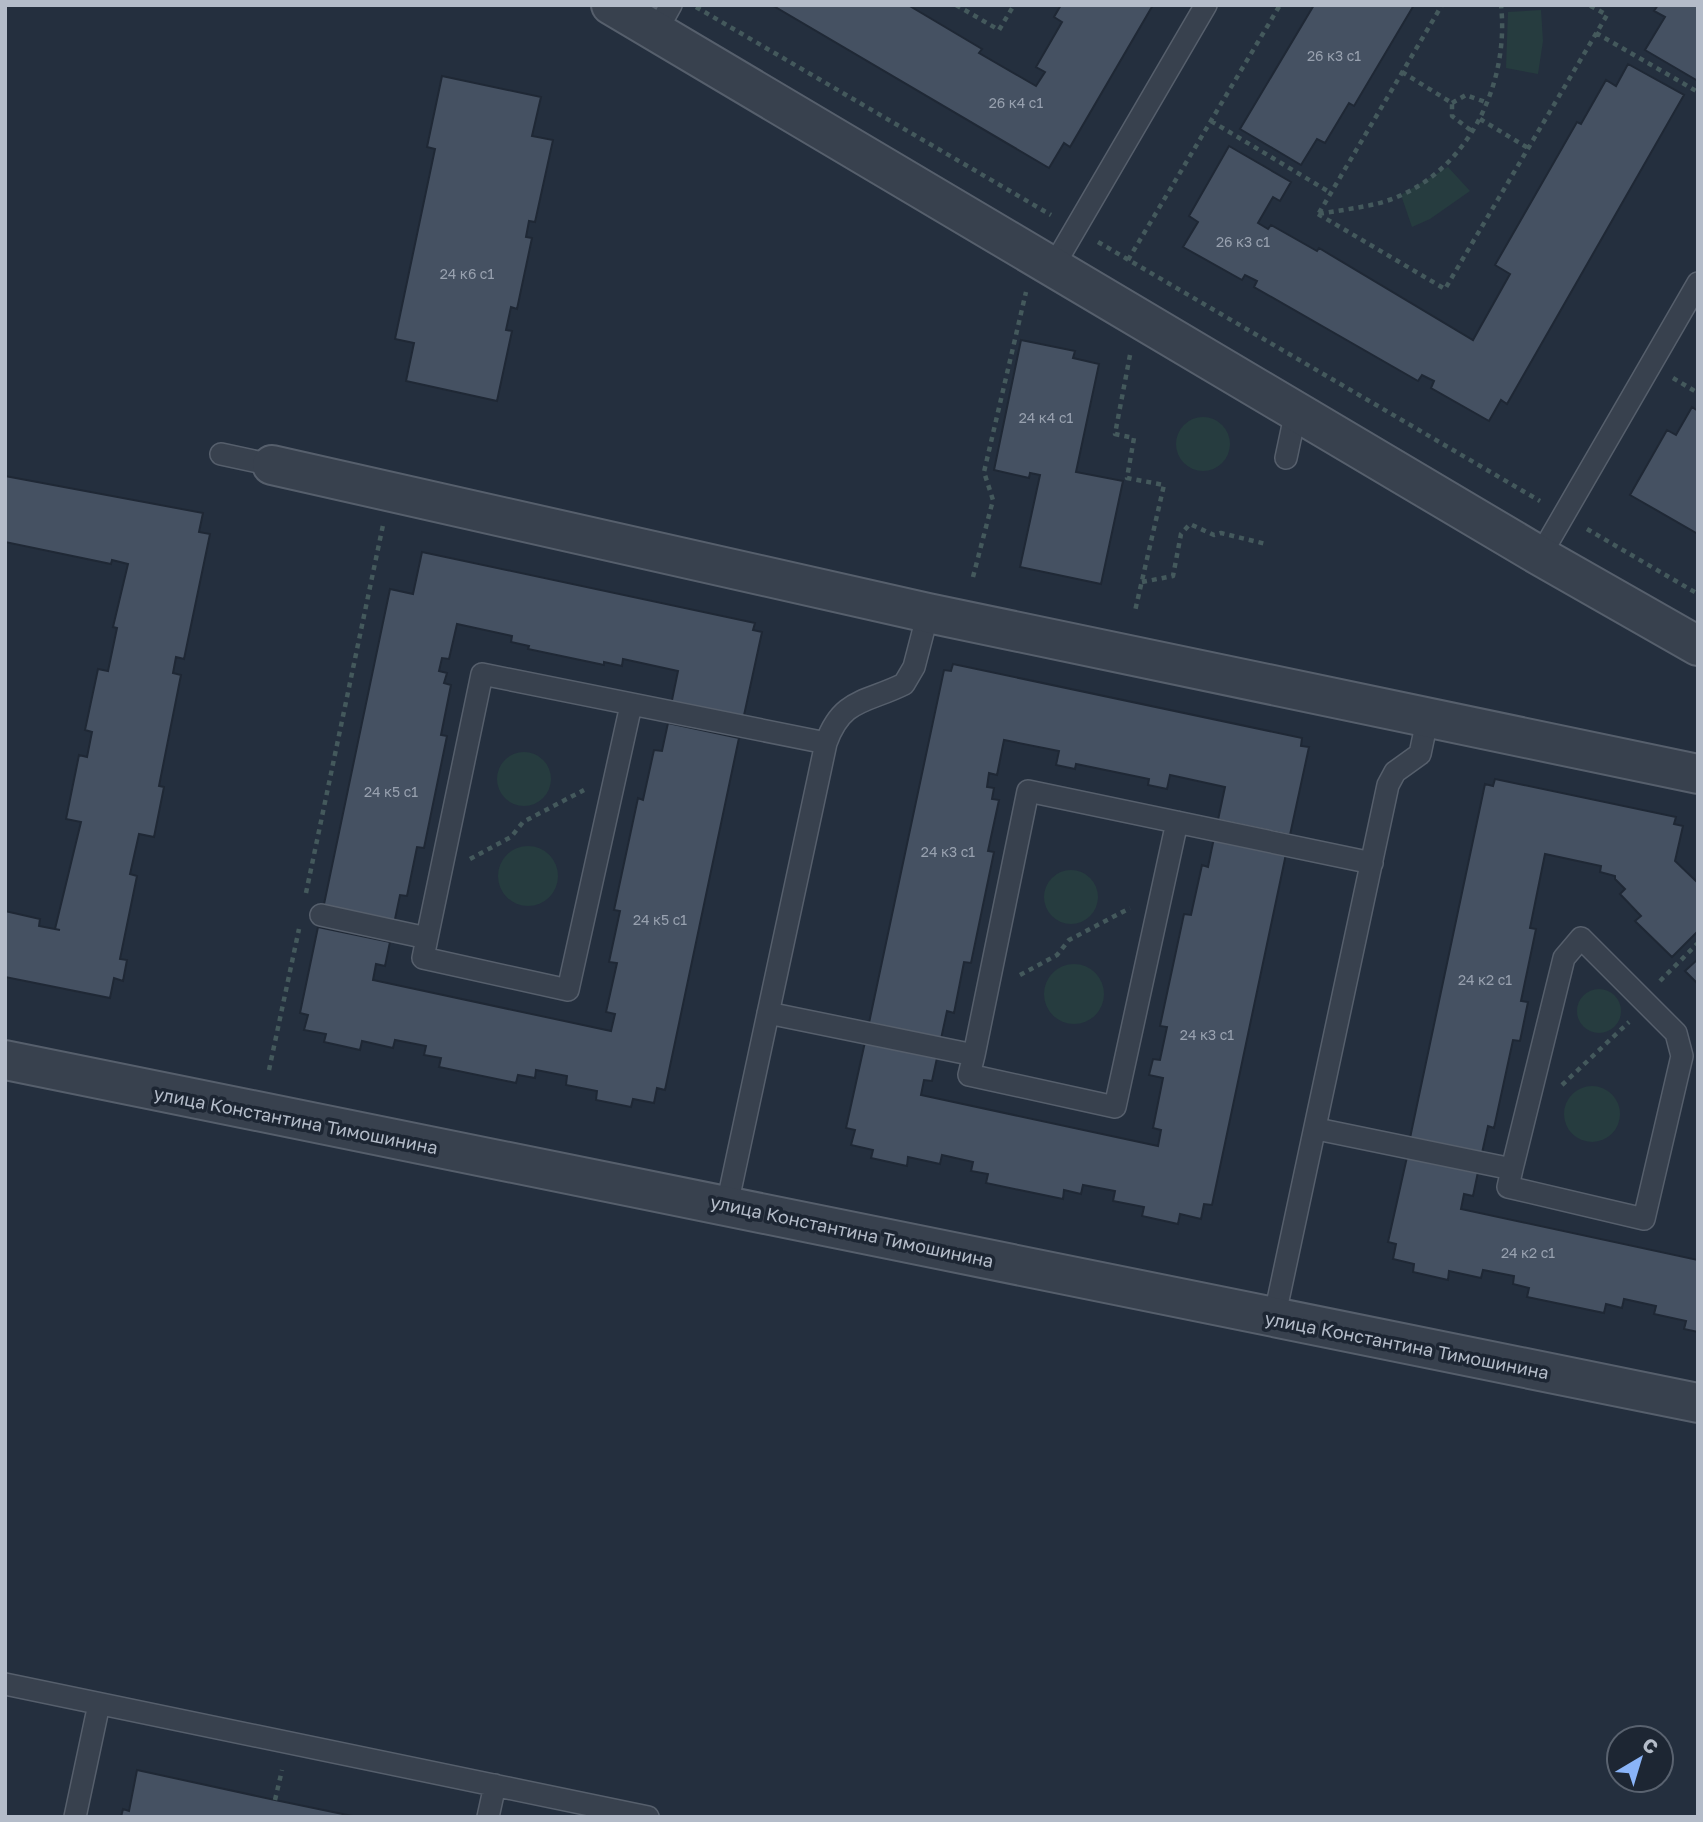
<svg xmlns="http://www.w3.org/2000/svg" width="1703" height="1822" font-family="'Golos Text',sans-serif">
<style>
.green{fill:#263c3f}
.building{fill:#455162;stroke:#1f2835;stroke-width:2}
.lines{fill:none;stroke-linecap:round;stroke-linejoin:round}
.service-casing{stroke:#565f6c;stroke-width:24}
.minor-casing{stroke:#565f6c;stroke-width:42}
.path{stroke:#44595c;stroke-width:4.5;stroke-dasharray:5 5;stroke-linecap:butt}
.service{stroke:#38414e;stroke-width:21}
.minor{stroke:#38414e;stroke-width:38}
.labels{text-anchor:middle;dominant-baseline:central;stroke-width:7;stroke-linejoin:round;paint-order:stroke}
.number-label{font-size:14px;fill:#98a1af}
.street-label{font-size:18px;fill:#b4bcc9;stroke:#1d2633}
</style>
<rect width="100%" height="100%" fill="#242f3e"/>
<path class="green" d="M1541 10 1543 41 1538 74 1506 68 1508 12Z
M1448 167 1470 191 1430 219 1412 227 1401 195Z
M1176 444a27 27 0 1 1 54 0a27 27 0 1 1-54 0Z
M497 779a27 27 0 1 1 54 0a27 27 0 1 1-54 0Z
M498 876a30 30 0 1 1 60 0a30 30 0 1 1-60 0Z
M1044 897a27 27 0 1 1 54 0a27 27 0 1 1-54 0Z
M1044 994a30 30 0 1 1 60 0a30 30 0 1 1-60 0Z
M1577 1011a22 22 0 1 1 44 0a22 22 0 1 1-44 0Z
M1564 1114a28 28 0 1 1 56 0a28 28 0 1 1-56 0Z"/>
<path class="building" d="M772 5H908L982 49 979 53 1036 86 1045 72 1036 67 1062 22 1054 17 1061 5H1153L1070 147 1064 143 1049 168Z
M1314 5H1414L1354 106 1349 103 1325 143 1317 139 1301 165 1240 129Z
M1658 5H1698V81L1645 50 1665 17 1654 11Z
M1628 64 1684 95 1507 404 1501 400 1489 421 1431 388 1434 381 1422 375 1418 381 1254 287 1257 281 1245 275 1242 280 1183 247 1198 222 1189 216 1229 146 1291 182 1280 201 1273 197 1258 223 1268 229 1271 225 1317 251 1319 248 1473 340 1510 274 1495 265 1577 122 1581 124 1606 80 1616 86Z
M442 76 541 97 532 136 553 140 535 222 529 221 526 237 532 238 517 309 511 307 506 330 512 331 497 401 406 381 414 343 395 339 435 149 427 147Z
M1021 340 1075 351 1073 358 1099 364 1076 472 1123 481 1101 584 1020 567 1040 475 1030 473 1029 478 994 470Z
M1692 407 1698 411V534L1630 495 1667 430 1676 435Z
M5 476 203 513 199 532 210 534 184 659 176 657 173 673 181 675 159 786 164 787 154 837 139 834 130 874 137 876 120 959 127 960 123 981 114 978 110 998 5 977V911L40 919 39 926 60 930 55 929 81 822 66 819 79 755 87 757 92 732 85 730 98 669 108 671 117 628 113 627 128 564 112 560 111 564 5 542Z
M422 552 755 623 753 630 762 632 743 720 671 705 678 671 623 659 622 666 604 662V665L528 649 529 646 511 642 512 636 457 624 449 659 442 658 439 671 447 673 444 683 451 685 441 735 447 736 424 848 417 847 407 896 400 895 394 924 323 909 390 589 413 594Z
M953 664 1302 738 1301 746 1309 747 1290 835 1218 820 1225 787 1170 775 1167 789 1148 785 1149 779 1076 764 1075 769 1056 765 1059 751 1004 740 997 775 989 773 987 787 994 788 992 799 999 800 988 851 994 852 971 963 964 962 954 1013 947 1011 941 1039 869 1023 944 670 951 671Z
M668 723 739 738 665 1090 657 1088 654 1103 633 1099 631 1107 596 1100 597 1091 566 1085 567 1076 536 1070 535 1078 518 1075 516 1083 439 1067 441 1058 424 1055 426 1046 395 1040 393 1048 362 1041 360 1050 324 1042 326 1034 304 1030 308 1015 300 1013 318 927 390 942 385 966 376 964 373 980 611 1031 615 1014 606 1012 617 963 609 962 620 911 614 910 638 798 643 800 654 750 662 751Z
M1495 779 1676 817 1674 824 1683 826 1675 861 1698 883V931L1672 957 1635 921 1641 916 1620 894 1625 889 1615 879V876L1600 872 1601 866 1545 854 1530 928 1536 929 1521 1001 1528 1002 1520 1041 1513 1040 1494 1128 1488 1126 1482 1153 1410 1138 1485 784 1493 786Z
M1214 838 1286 854 1212 1205 1204 1204 1201 1219 1180 1214 1178 1224 1142 1216 1144 1207 1113 1201 1115 1191 1083 1185 1081 1194 1064 1190 1063 1199 986 1183 988 1174 971 1171 973 1162 942 1155 940 1164 908 1157 907 1166 871 1158 873 1150 851 1145 855 1130 846 1128 865 1042 937 1058 932 1081 924 1080 921 1095 1158 1146 1161 1130 1153 1128 1163 1078 1149 1075 1153 1059 1160 1060 1167 1027 1160 1026 1184 914 1191 915 1202 865 1208 867Z
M1698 959V984L1685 971Z
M1407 1157 1478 1172 1473 1196 1464 1194 1461 1209 1698 1260V1332L1684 1329 1686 1321 1654 1314 1656 1306 1624 1299 1622 1308 1606 1304 1604 1313 1527 1297 1529 1288 1513 1284 1514 1276 1483 1270 1481 1278 1449 1271 1448 1280 1413 1272 1414 1264 1393 1259 1396 1244 1388 1242Z
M137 1770 275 1800 357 1817H121L123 1809 129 1811Z"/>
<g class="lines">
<g class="service-casing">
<path id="service" d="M656 32 671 5
M1053 267 1206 5
M221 454 272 465
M1286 458 1296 411
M1540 556 1698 283
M321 915 427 938 482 674 826 743
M427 938 423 958 568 990 631 705
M768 1013 974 1055 1028 791 1372 863
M974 1055 969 1075 1115 1107 1177 822
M1317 1129 1512 1169 1564 958 1581 938 1676 1033 1682 1056 1644 1219 1508 1187 1512 1169
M727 1205 826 743C842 698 866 703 904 684L914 667 928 613
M1274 1319 1388 785 1395 772 1420 754 1428 716
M5 1684 648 1817
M75 1817 99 1704
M488 1817 495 1785"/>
</g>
<g class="minor-casing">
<path id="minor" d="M611 5 1540 556 1698 646
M272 465 928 613 1698 774
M5 1060 1698 1403"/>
</g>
<path class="path" d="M956 5 999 30 1014 5
M696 7 1051 215
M1596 33 1698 92
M1402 72 1452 103V116L1473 132
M1452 103 1466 95 1488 103
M1480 119 1528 148
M1211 121 1331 193
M1319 213 1442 5
M1318 214 1445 289 1607 15 1589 5
M1319 214C1340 210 1362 208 1383 202 1465 177 1510 87 1501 5
M1098 242 1540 501
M1128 260 1280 5
M1130 355 1115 434 1134 438 1127 478 1164 485 1135 611
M1673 378 1698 393
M1587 529 1698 594
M973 577 993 500 984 472 1026 292
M1142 582 1173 576 1181 534 1190 524 1214 535 1221 533 1266 544
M470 859 511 837 523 822 584 790
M306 893 383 525
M1020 975 1057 955 1069 940 1130 908
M1660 981 1698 943
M269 1070 299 929
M1562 1085 1629 1022
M275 1800 282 1770"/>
<use href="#service" class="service"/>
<use href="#minor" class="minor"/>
</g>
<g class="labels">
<g class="number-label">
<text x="1334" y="55">26 к3 с1</text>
<text x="1016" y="102">26 к4 с1</text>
<text x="1243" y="241">26 к3 с1</text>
<text x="467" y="273">24 к6 с1</text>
<text x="1046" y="417">24 к4 с1</text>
<text x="391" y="791">24 к5 с1</text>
<text x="948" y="851">24 к3 с1</text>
<text x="660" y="919">24 к5 с1</text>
<text x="1485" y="979">24 к2 с1</text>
<text x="1207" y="1034">24 к3 с1</text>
<text x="1528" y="1252">24 к2 с1</text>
</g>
<g class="street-label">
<text transform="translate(296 1120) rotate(11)">улица Константина Тимошинина</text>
<text transform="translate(852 1231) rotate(12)">улица Константина Тимошинина</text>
<text transform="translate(1407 1345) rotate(11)">улица Константина Тимошинина</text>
</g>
</g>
<rect width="1703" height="1822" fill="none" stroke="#b4bcc9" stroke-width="14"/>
<g transform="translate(1640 1759) rotate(38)"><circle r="33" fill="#1d2633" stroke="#59626f" stroke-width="2"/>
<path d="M0-5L12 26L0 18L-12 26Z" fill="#8ab4f8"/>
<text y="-10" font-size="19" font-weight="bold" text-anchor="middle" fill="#b4bcc9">С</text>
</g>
</svg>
